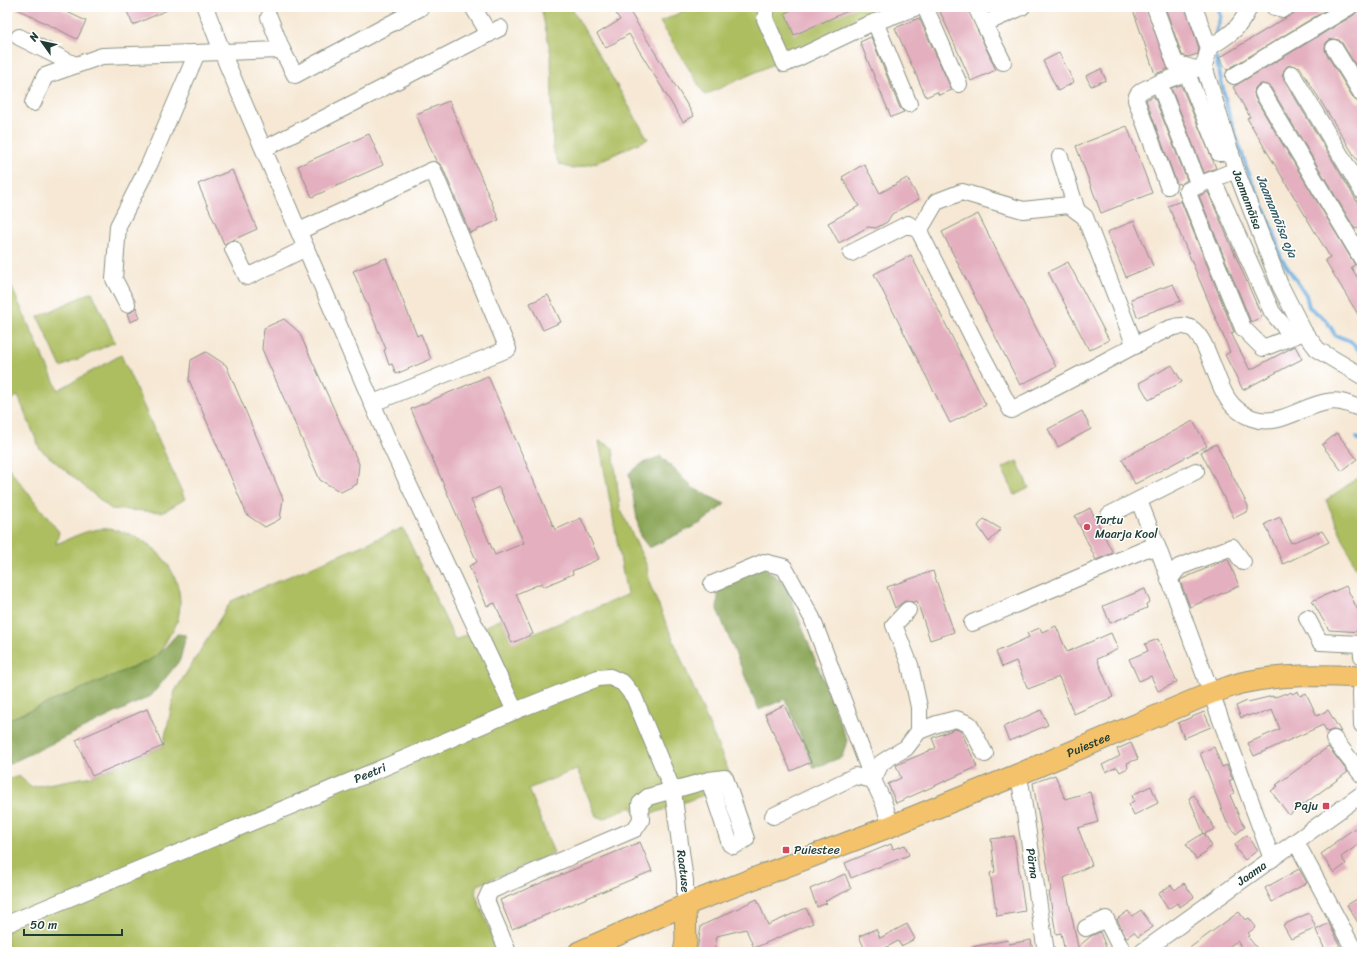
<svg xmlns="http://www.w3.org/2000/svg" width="1369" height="959" font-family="Sriracha,sans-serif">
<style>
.green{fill:#adbe61;stroke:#667e4a}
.forest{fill:#8aa557;stroke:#547146}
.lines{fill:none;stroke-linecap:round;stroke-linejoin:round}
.stream{stroke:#6baee0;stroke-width:4}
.building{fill:#e4b0c0;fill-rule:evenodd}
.minor-casing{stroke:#8a9284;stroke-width:18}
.major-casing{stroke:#8a9284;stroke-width:23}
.minor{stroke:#fff;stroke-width:16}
.major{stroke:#f4c26a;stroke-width:21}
.poi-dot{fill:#d1495b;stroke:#fff;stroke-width:1.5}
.labels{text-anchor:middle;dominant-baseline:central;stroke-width:3;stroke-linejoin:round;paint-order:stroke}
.street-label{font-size:12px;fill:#1f3d34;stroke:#fff}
.poi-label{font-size:12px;fill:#1f3d34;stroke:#fff;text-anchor:start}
.water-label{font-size:13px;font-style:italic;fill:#365f68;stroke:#fff}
</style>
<rect width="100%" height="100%" fill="#fff"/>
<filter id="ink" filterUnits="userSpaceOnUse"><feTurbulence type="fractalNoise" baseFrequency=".025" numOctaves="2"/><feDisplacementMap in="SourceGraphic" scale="8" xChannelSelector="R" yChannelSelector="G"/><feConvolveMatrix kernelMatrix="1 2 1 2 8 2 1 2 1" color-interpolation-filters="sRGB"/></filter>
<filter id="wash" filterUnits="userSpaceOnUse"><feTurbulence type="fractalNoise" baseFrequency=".012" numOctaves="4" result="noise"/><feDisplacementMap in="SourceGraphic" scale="16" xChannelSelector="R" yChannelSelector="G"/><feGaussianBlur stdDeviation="0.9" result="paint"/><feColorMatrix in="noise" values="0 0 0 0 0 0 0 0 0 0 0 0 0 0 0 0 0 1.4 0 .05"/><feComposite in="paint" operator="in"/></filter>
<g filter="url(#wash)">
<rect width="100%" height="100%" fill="#f6e8d4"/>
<path class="green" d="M541 7H571L648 139 595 163 573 169 559 164 553 150 551 55Z
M692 7H890L891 11 705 95 660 22Z
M7 277 58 390 121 355 185 499 163 512 111 509 40 449 18 396 7 402Z
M92 292 115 342 61 367 38 317Z
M599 441 613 448 620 508 647 566 650 585 734 784 638 819 632 807 603 819 596 816 577 769 528 789 554 853 478 885 475 893 499 952H7V780L19 776 31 787 92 776 163 746 175 691 231 601 403 528 455 640 522 610 533 634 627 595Z
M1017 461 1029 488 1015 495 1002 468Z
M7 466 59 532 56 544C72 538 91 527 108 529 153 533 191 577 177 622 175 627 172 632 169 636 162 649 161 653 148 661L7 720Z
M1362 475V582L1326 500Z"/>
<path class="forest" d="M661 456 693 488 725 504 701 523 649 548 640 536 629 473 643 463Z
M764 567 785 584 847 740 842 757 814 768 785 699 759 710 717 609 719 586Z
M177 634 186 635 180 660 151 696 7 765V720L148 661 159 654Z"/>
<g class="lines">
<path class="stream" d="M1216 32 1221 15 1217 7
M1216 58 1228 111 1247 169 1274 232 1281 258 1306 295 1309 307 1327 321 1335 335 1350 341 1362 353
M1357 437 1362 444"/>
</g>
<g id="blocks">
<path class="building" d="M13 7H57L86 21 77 39Z
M125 7H174L133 25Z
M612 7H627L694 116 683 122 629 34 606 48 597 34 620 20Z
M798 7H857L794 35 785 13Z
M938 7H967L996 70 971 81Z
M1132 7H1146L1168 69 1155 74Z
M1165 7H1185L1199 48 1198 54 1188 57 1182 55Z
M1304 7H1331L1227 70 1219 58Z
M1358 7H1362V76L1342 43 1339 40 1334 39 1329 40 1326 43 1325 48 1326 53 1354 99 1358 102 1362 103V168L1299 66 1298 67 1291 65 1287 66 1284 70 1282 76 1362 210V225L1355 229 1271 88 1267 85 1262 84 1258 85 1255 88 1254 93 1255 98 1355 265 1351 267 1362 285V321L1325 260 1330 257 1247 118 1250 117 1233 87 1354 15 1357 12Z
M919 18 952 90 939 95 937 92 926 97 895 28Z
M871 37 900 108 904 112 891 117 860 42Z
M1059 53 1074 82 1058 91 1043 61Z
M1101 69 1106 80 1091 86 1086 76Z
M1181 85 1216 168 1204 173 1171 88Z
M1154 96 1187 180 1180 185 1179 183 1177 184 1146 100Z
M449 101 499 220 470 233 442 166 436 161 416 114Z
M1127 126 1152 193 1101 213 1076 146Z
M369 134 383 165 312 197 298 166Z
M864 164 880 193 907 178 919 199 892 214 887 222 876 228 868 227 839 243 828 223 859 206 842 177Z
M232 170 257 229 224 244 198 184Z
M1208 192 1262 317 1251 322 1199 196Z
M1181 201 1234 332 1231 333 1250 370 1295 346 1302 359 1243 390 1225 355 1230 352 1170 210 1168 206Z
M978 214 1056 367 1020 385 942 232Z
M1134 221 1153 266 1126 277 1107 232Z
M911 255 986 405 950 423 874 274Z
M386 258 417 336 421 334 431 359 396 374 392 364 389 365 384 350 386 349 353 271Z
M1068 262 1109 340 1089 350 1048 272Z
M1173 284 1181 301 1137 317 1131 299Z
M548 295 561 322 543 330 530 303Z
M136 307 140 318 130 322 127 313 132 312Z
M284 319 299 332 359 464 357 484 341 492 320 480 262 349 264 328Z
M206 352 226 365 283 499 280 519 265 527 247 515 189 380 191 360Z
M1172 365 1182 382 1149 400 1139 383Z
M488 376 555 530 581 518 599 559 572 571 573 574 543 587 542 583 516 594 533 634 512 643 495 603 487 606 469 566 477 562 411 409ZM499 487 524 543 495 555 471 500Z
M1082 411 1091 429 1058 447 1048 429Z
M1193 421 1207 446 1135 484 1122 459Z
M1337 433 1357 459 1342 471 1322 445Z
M1216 444 1248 506V511L1234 518 1201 452Z
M1090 508 1113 553 1096 560 1075 516Z
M1280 517 1291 543 1322 531 1329 542 1283 564 1265 524Z
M984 519 1001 529 989 542 978 526Z
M1228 559 1239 586 1190 607 1180 581 1182 579Z
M933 571 954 632 930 640 917 601 913 602 905 601 895 608 887 587Z
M1346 586 1362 619V632L1329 630 1312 601Z
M1145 589 1150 602 1146 604 1147 608 1110 623 1103 606Z
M1056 626 1067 652 1111 633 1118 649 1097 659 1113 697 1074 714 1059 677 1028 689 1016 661 1002 667 996 652 1029 637 1027 633 1040 628 1042 632Z
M1158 639 1177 682 1158 691 1151 676 1139 681 1129 659 1148 651 1145 644Z
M1298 691 1300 696 1306 693 1317 716 1328 710 1341 732 1333 730 1327 732 1323 725 1254 756 1248 743 1280 729 1272 710 1260 714 1259 713 1254 715 1253 714 1248 716 1247 715 1241 718 1236 706 1247 701 1248 702 1273 696V698L1286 693V695L1291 692 1292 694Z
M784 705 811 762 791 771 765 714Z
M147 709 163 746 92 776 76 740Z
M1041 710 1048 725 1009 741 1003 727Z
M1204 712 1211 727 1184 738 1178 723Z
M955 729 961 731 977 767 896 803 888 784 901 778 896 765 936 748 932 738Z
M1131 743 1138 759 1127 763 1128 768 1120 772 1117 767 1106 772 1102 765 1120 756 1117 749Z
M1214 747 1222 767 1227 765 1231 776 1233 779 1229 781 1234 793 1230 795 1241 821 1245 827 1236 834 1228 823H1227L1200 753Z
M1328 747 1348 772 1289 815 1271 791 1278 786 1276 785Z
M1055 775 1065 799 1090 792 1098 822 1078 828 1092 865 1064 878 1078 947 1091 936 1100 932 1108 952H1065L1061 933 1056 934 1049 892 1051 891 1048 869 1033 783Z
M1151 786 1158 803 1134 815 1129 804 1134 801 1132 795Z
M1194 795 1215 829 1204 834 1189 798Z
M1362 823V842L1341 857 1346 864 1334 873 1321 854 1335 844 1334 843Z
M1204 833 1212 846 1205 850 1207 852 1196 859 1186 844Z
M1247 835 1258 850 1245 860 1237 850 1235 844Z
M1014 836 1025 911 997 916 990 873 995 872 991 839Z
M640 842 652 871 512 929 500 900Z
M891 844 893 849 905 845 909 855 851 878 845 863Z
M1299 869 1307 883 1272 902 1265 888Z
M845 874 851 889 825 901 827 903 817 907 810 889Z
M1184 883 1194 897 1180 907 1177 903 1168 909 1158 894 1171 885 1175 890Z
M757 899 768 925 806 908 813 923 754 948 746 929 717 936 714 952H697L701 926Z
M1357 899 1362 907V929L1347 905Z
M1141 910 1153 927 1138 937 1134 932 1126 938 1117 919 1128 911 1132 916Z
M1239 912 1245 920 1249 918 1256 927 1248 933 1250 936 1248 937 1260 952H1245L1237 941 1222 952H1184Z
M1309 913 1316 928 1291 939 1283 925Z
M1329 923 1340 946 1326 952 1316 930Z
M907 924 915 939 901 946 898 941 878 952H866L859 936 876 929 880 938Z
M1008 940 1009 944 1031 940 1033 952H973L972 947Z"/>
</g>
</g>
<g filter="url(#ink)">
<use href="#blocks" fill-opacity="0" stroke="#8a9284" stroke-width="1"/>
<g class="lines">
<g class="minor-casing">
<g id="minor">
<path d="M205 7 227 64 391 447 515 711"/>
<path d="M473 7 489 34"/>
<path d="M767 7 765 19 785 64 867 25 917 7"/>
<path d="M925 7 959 84"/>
<path d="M976 7 984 24 1022 7"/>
<path d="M1155 7 1175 63 1195 69"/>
<path d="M1194 7 1209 48"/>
<path id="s1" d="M1246 7 1248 10C1237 32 1228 35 1209 48L1204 66 1236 170 1280 285 1304 332 1318 350 1362 376"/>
<path d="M1274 7 1283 9 1287 7"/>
<path d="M269 17 282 50 295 75 420 8V7"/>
<path d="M875 22 909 104"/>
<path d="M984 24 1003 62"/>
<path d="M19 37 75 65"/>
<path d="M1334 48 1362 94"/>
<path d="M1204 66 1159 83 1199 185 1236 170"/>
<path d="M1292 74 1362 191"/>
<path d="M1234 76 1349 7"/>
<path d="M1190 81 1219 153H1231"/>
<path d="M1159 83C1151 87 1136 90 1136 100L1168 186"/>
<path d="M1263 93 1362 259"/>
<path d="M33 103 45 76 102 56 282 50"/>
<path d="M264 149 500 28"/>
<path d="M1060 157 1077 211"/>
<path d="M1199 185 1187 191 1243 328 1263 348 1304 332"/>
<path d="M1217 189 1272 312 1292 336"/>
<path d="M299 231 433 170 508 349 373 403"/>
<path d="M919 231 936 202 962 192 1023 210 1069 205 1085 217 1135 346"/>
<path d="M233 249 247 277 306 248"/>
<path d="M851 253 908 224 919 231 976 344 1011 410C1045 393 1078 376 1111 358 1131 348 1150 336 1171 328 1177 326 1182 325 1188 327 1199 329 1207 351 1211 361 1221 385 1225 408 1252 418 1278 428 1302 406 1327 402 1339 399 1351 405 1362 409"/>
<path d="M127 304 114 279 118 226 149 165 197 53"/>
<path d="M1139 501 1159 551"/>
<path d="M1109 515 1196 471"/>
<path d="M1169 580 1179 567 1232 547 1243 562"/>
<path d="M712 584 764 562 784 567 812 618 873 780"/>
<path d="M908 610 894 625 910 665 919 707V731"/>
<path d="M1307 618 1320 642 1361 644 1362 656"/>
<path d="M972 623 1148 548 1159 551 1272 859"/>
<path d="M1362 678 1361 694 1362 725"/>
<path d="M1334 739 1362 775"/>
<path id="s2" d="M1017 775 1021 787 1046 952"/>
<path d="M873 780 881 763 892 756 906 748 919 731 937 724 956 719 969 724 985 754"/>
<path d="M773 816 855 776 873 780 883 801 891 826"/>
<path d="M1296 842 1355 952"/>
<path id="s3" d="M7 924 411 756 515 711 598 678 610 677 623 683 634 697 673 791 685 881V905"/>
<path d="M1086 928 1106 919 1118 943 1124 952"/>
<path d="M508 952 486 900 490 891 635 829 641 820 640 804 648 797 709 780 725 778 746 839 734 846 730 844 709 780"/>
<path id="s4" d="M1142 952 1362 794"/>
</g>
</g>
<g class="major-casing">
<g id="major">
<path id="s5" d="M579 952 685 905 891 826 1017 775 1211 693C1221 690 1231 686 1241 683 1281 674 1322 675 1362 677"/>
<path d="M684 952 686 941 685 905"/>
</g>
</g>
<use href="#minor" class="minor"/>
<use href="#major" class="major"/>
</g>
</g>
<g class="poi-dot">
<circle cx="1087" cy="527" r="4"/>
<rect x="1322" y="802" width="8" height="8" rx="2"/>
<rect x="782" y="846" width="8" height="8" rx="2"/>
</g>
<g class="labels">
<g class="street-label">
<text stroke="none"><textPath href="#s1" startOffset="218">Jaamamõisa</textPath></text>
<text stroke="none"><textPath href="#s5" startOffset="550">Puiestee</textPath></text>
<text stroke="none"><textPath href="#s3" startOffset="393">Peetri</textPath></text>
<text stroke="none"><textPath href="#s2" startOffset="90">Pärna</textPath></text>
<text stroke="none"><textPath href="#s3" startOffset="867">Raatuse</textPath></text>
<text stroke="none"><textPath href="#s4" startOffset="135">Jaama</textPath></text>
</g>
<g class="poi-label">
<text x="1095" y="520">Tartu<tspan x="1095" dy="14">Maarja Kool</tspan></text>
<text x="1318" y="806" text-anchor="end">Paju</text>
<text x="794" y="850">Puiestee</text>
</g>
<g class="water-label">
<text transform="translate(1277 216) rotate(68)">Jaamamõisa oja</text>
</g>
</g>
<rect width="1369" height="959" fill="none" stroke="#fff" stroke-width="24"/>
<g transform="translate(42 42) rotate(303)" stroke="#ffffff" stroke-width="3" paint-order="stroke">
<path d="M0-3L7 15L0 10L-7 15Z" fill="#1f3d34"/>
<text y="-6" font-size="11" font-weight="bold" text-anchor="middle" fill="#1f3d34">N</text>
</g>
<path d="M24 929v6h98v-6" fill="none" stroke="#1f3d34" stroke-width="2"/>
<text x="30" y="929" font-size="12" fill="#1f3d34" stroke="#ffffff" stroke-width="3" paint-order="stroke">50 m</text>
</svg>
